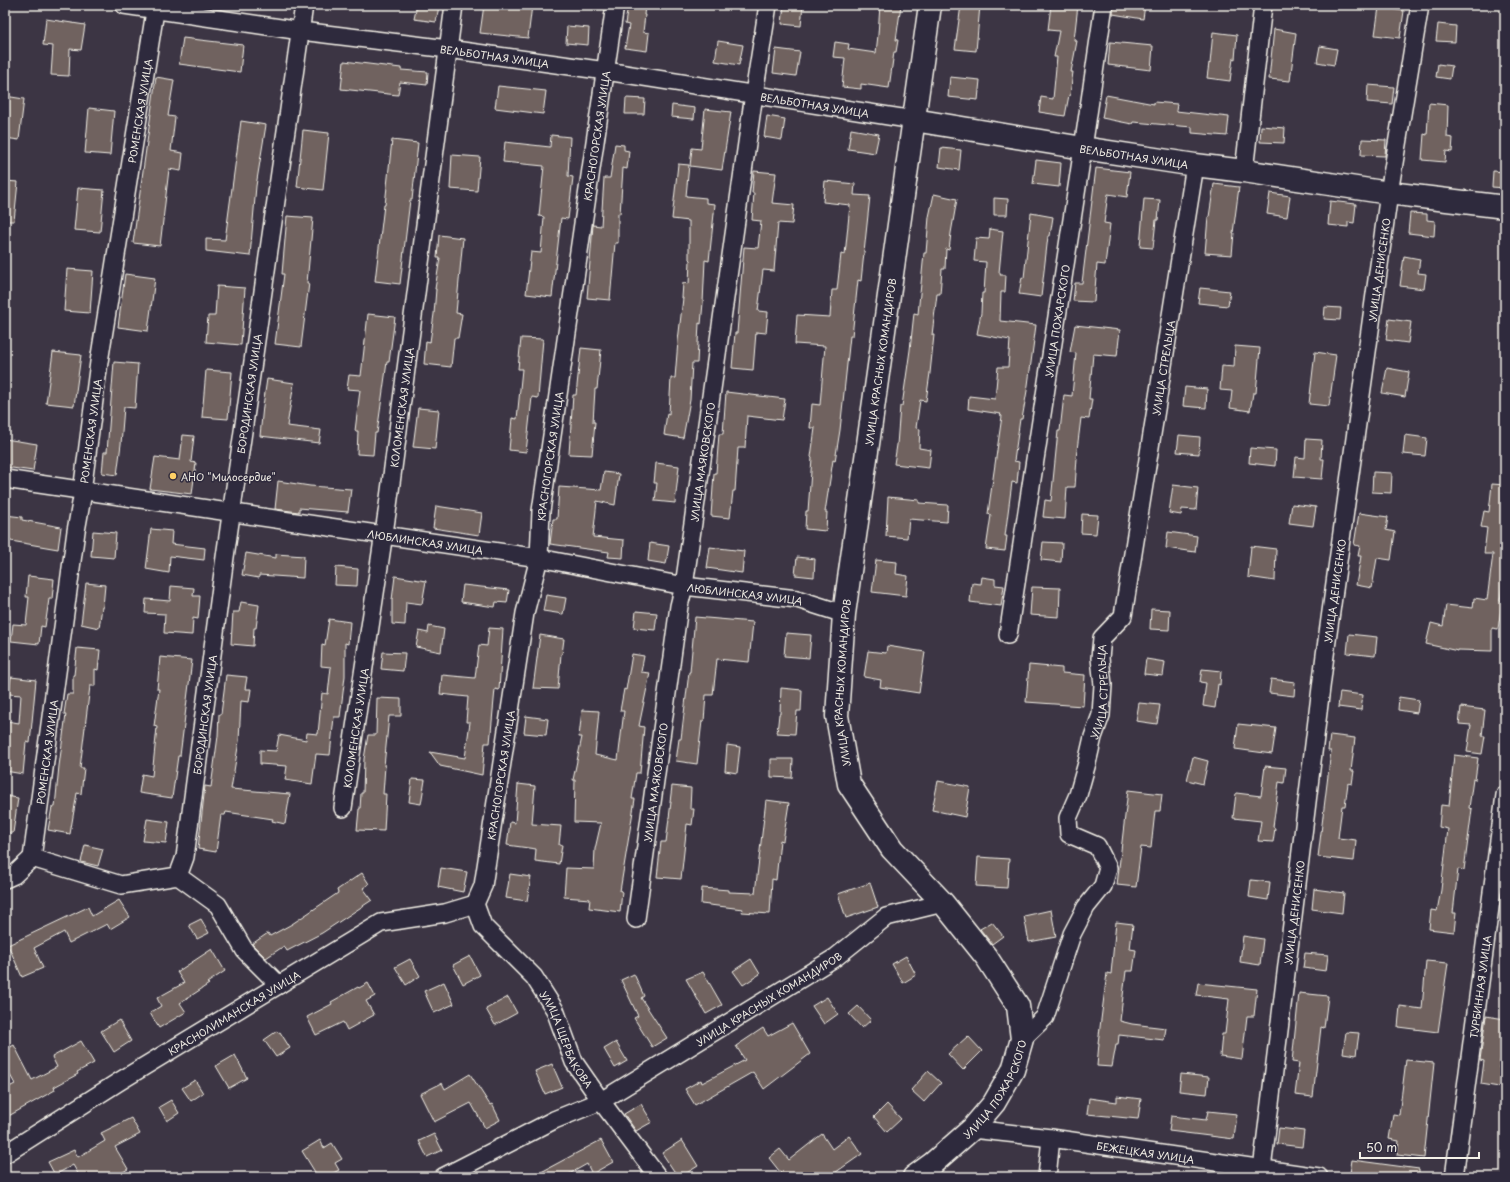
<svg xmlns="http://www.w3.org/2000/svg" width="1510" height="1182" font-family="'Playpen Sans',sans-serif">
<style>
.building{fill:#6f625e;stroke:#f4f1e8}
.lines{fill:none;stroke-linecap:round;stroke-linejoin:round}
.street-casing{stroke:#f4f1e8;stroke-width:20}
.secondary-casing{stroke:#f4f1e8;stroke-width:25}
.street{stroke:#2f2a3d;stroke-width:17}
.secondary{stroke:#2f2a3d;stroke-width:22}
.poi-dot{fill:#ffd166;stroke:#2f2a3d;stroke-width:1.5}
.labels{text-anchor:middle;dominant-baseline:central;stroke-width:3;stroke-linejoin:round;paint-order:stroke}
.street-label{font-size:10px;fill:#f4f1e8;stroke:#2f2a3d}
.poi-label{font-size:10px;fill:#f4f1e8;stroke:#2f2a3d;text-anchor:start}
</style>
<rect width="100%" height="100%" fill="#3c3544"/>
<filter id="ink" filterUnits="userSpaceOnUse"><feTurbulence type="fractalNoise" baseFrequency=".025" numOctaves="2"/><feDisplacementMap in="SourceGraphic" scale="8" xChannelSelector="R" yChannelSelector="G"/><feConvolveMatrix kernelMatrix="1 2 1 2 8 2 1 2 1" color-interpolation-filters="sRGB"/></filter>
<g filter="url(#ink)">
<path class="building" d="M417 5 439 6 436 22 414 19Z
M484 5H532L528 38 480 33Z
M628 5H645L644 15H645L643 32 649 33 647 51 625 48 629 25 625 24Z
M784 5H803L801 26 782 24Z
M880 5H901L896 40H898L896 52H894L889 88 861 84V89L842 87 845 58 833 57 835 42 849 44 848 49 876 53 878 35Z
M961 5H980L976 51 955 49Z
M1051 5H1078L1074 40 1077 41 1071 72H1073L1070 95H1069L1065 116 1039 112 1041 97 1053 99 1057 57H1054L1059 31 1048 30Z
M1114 5H1145L1143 19 1113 14Z
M1379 7 1404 11 1400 38 1375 35Z
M46 19 85 25 81 50 70 49 69 76 51 75 53 46 43 45Z
M1438 24 1456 26 1455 42 1436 41Z
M567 26 589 28 588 45 566 43Z
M1274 29 1296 33 1290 81 1269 79Z
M1213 32 1237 35 1235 59 1233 58 1230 81 1207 78 1209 63 1210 64Z
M183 38 243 45 240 72 179 64Z
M718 41 743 45 739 65 715 61Z
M1110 42 1153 46 1151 70 1108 65Z
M1320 46 1337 49 1334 65 1317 62Z
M776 49 800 52 796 76 773 73Z
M344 61 401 68V70L428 72 427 85 400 82 398 95 341 89Z
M1438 64 1452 66 1450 79 1436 77Z
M156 77 174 80 168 116 175 117 171 151 183 153 181 171 169 169 160 246 133 243Z
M950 77 980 80 978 100 948 97Z
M1368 85 1394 87 1392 104 1367 102Z
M498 86 546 91 543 114 495 108Z
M1106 95 1154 104V102L1177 104 1176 111 1229 117 1227 136 1192 133V127L1133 122 1132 124 1102 118Z
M5 96 24 99 19 140 5 138Z
M626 98 645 99 644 114H625Z
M1429 103 1448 105 1447 137 1453 138 1452 152 1446 151 1445 162 1422 160 1424 134 1427 135Z
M672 105 695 108 694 119 671 117Z
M89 108 114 111 110 155 85 153Z
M705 109 731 112 722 170 690 166 692 148 701 149Z
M767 116 785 119 782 140 764 137Z
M241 121 266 125 256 186 250 256 206 251V239L225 240Z
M1261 126 1285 128 1284 143 1260 142Z
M851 129 879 134 875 153 848 149Z
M303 130 329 133 323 190 297 187Z
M551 135 570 137 568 176 573 177 568 219 561 218 552 297 526 294 531 252 541 253 544 217 539 216 544 166 503 162 505 142 550 147Z
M1362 139 1386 140 1385 156 1361 155Z
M392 140 418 143 412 200H410L400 284 375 281 384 205H385Z
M615 144 624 145V150L629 151 627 169 623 168 620 214 618 213V243H615L610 300 587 298 593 225 601 226 604 178H610Z
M941 148 961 150 959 170 939 167Z
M452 155 480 157 477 191 450 189Z
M1036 160 1061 163 1059 187 1033 184Z
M678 164 689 165 686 196 706 198V203L715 204 709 261 705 260 703 303 701 324 699 323 697 363H692L690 400 683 438 664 435 667 413 669 414 671 378H675L678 341 683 298H682L683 283 689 284 690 260 689 259V221L672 219Z
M1096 168 1130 172 1127 197 1108 194 1104 223 1110 224 1105 265 1097 264 1094 302 1073 301 1075 283H1082Z
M754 171 776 173 772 203 794 205 792 224 778 223 774 271 763 270 758 311 768 312 766 333 756 332 753 370 732 368 735 333H737L744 247 758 248 761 221 752 220 754 193H752Z
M1493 171 1505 172V188L1492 187Z
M5 181 18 182 14 221H5Z
M825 181 855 184 854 195 870 196 861 281 858 280 852 336H850L840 430 835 461 833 460 825 512H827L826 531 805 529 806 511H808L812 458 811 457 815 428H810L812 404 820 405 825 346 795 344 797 315 830 317 832 290H837L841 254 845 255 850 205 823 202Z
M1214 184 1239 187 1233 233H1234L1232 255 1205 253 1208 217H1209Z
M78 188 104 190 100 232 74 230Z
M1270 193 1290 196 1287 217 1267 214Z
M934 194 957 199 951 233 949 250 946 249 945 269H942L940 294H937L932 335H934L930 373 926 401 920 400 916 428 920 429 919 448 931 450 929 468 894 464 897 445 900 406H902L910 350 914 313 918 314 924 253H926L929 217Z
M994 198 1008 199 1007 215H994Z
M1144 199 1160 200 1158 220H1156L1153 248 1140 247Z
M1330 201 1356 204 1354 223 1348 222V227L1328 225Z
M1031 213 1053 217 1050 236H1048L1041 297 1019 294 1022 277 1024 278Z
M1410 213 1427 214V220L1435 221 1434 236 1408 233Z
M287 216 313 218 307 283H309L301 347 275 344 284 274H282Z
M990 229 1003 231 999 273H1001L1000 275H1006L1005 292H1001L1000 321 1036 325 1028 385 1022 419H1020L1014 461 1019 462 1017 483 1012 482 1005 536H1007L1005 551 986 549 991 515 988 514 990 499 1002 416 1000 415 1001 414 968 409 969 396 995 399 998 367H1008L1010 340 977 334 981 313 982 293H984L986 262 974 261 976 238 989 239Z
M439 235 463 238 456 313 462 314 458 338H454L451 367 424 364 426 341 430 342 434 314 436 289H435L440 258H437Z
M1404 256 1420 259 1418 273 1426 274 1424 289 1400 286Z
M67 269 93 271 90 313 64 311Z
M125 274 155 278 148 331 118 327Z
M217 286 245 288 241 345 206 342 208 316H215Z
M1200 288 1230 291 1228 306 1198 303Z
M1325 307 1341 308 1340 320 1324 319Z
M368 314 395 317 389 362H387L377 433H375L373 455 357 454 358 431H355L360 390 347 389 349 375 361 376Z
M1389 319 1411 322 1408 343 1386 340Z
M1075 325 1120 330 1117 356 1093 354 1089 399H1092L1089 419 1081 418 1076 458H1077L1075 487H1067L1065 519 1043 517 1045 500 1051 501 1058 431H1060L1064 395 1072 396 1076 353 1070 352Z
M521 338 543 339 538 398 532 397 526 452 509 450 512 418 517 419 522 369H518Z
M1235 346 1260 348 1256 393H1253L1250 411 1230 408 1232 391 1220 390 1222 366 1234 367Z
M581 348 601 350 597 389H595L593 422H595L592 455 569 454 573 395H576Z
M53 352 81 355 74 406 46 403Z
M1315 352 1336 355 1329 406 1309 404Z
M114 362 138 364 135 408 124 407 121 444 117 475 102 473 104 452H107Z
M1387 368 1409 372 1405 397 1382 393Z
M206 370 232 372 228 419 202 417Z
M267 379 294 383 287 426 321 430 319 443 260 436 263 406Z
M1185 387 1207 389 1206 408 1183 406Z
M726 392 785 399 782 420 747 416 745 448H738L735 491H733L730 518 711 516 714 473H716L719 434H723Z
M418 408 439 410 435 449 413 447Z
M183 435 194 436 191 462 196 463 192 494 150 489 155 457 180 460Z
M1179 435 1200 437 1199 454 1177 452Z
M1405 435 1427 438 1425 456 1403 454Z
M5 439 37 444 33 471 5 467Z
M1306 439 1322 440 1321 459H1324L1322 479 1294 477 1296 457 1305 458Z
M1250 448 1276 450 1275 466 1249 463Z
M656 463 679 466 675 503 655 501 657 483H654Z
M604 472 619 474 615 505 597 501 593 537 624 540 623 558 608 557 609 552 550 544 553 519H557L559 487 601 490Z
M1373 472 1392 473 1391 493 1372 492Z
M278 481 310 486 351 489 348 512 299 508V512L275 509Z
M1492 484 1505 485V546L1503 571H1504L1500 601 1502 602 1498 629 1492 628V651L1458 650V651L1426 644 1431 623 1443 626 1446 605 1473 608 1474 598 1487 600 1493 554H1484L1487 528 1481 527 1484 511 1489 512Z
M1173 485 1198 488 1196 510 1182 509 1181 515 1169 513Z
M888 497 919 500V503L948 505 947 522 909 519 907 538 886 536Z
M1292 504 1316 507 1313 526 1289 523Z
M436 506 482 513 479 535 433 528Z
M1359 513 1388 517 1386 530 1395 532 1391 560 1377 558 1372 588 1356 585 1361 556H1358L1360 546 1354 545Z
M1082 514 1098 515 1096 534 1081 533Z
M5 515 22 517V520L61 527 58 549 5 540Z
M151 529 172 531 171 544 205 548 204 560 170 556 169 573 146 569Z
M93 531 116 533 114 558 91 556Z
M1168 532 1197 536 1195 552 1166 548Z
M1043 542 1062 543 1061 562 1041 560Z
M650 543 669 546 666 564 648 561Z
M1251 546 1276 549 1275 581 1248 577Z
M710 547 744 551 742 573 707 568Z
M246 553 276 558V554L304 556 303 578 259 575V578L242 575Z
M797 557 815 559 814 577 795 575Z
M876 560 897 562 896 574 908 576 906 596 872 592Z
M336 567 358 569 357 586 335 585Z
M28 576 54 579 52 599H49L45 627 41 626 39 644 11 641 13 624 26 625 29 597H26Z
M395 576 426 581 422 604 406 602 405 625 392 624V600Z
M982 577 995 579V585L1004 586 1001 606 970 602 972 583 981 584Z
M86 583 105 585 103 607H102L99 628 81 624Z
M463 585 509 590 507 603 496 602 495 607 461 602Z
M171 586 194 588 193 596H200L198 619 193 618 192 635 164 633 165 614 145 613 146 599 170 601Z
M1032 587 1060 588 1059 617 1030 615Z
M546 595 566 598 563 614 543 611Z
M241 602 259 605 256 628H254L253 646 231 644 233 612H239Z
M1151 609 1170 610 1169 630 1150 629Z
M636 611 657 613 655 630 634 628Z
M695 617 753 622 749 662 717 659 713 695H706L704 721H702L697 764 676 761 679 739H681L689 672H690Z
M329 619 350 622 348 644 345 643V676L340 717H334L330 755 316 754 312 784 285 780 287 766 260 764V750L276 751 279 735 306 740 307 733 318 734 322 693 328 694 331 667 321 666 322 644 325 645Z
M429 626 444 629 441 652 416 647 419 631 428 633Z
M489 628 503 629 499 690 495 689 490 743H485L482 775 440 766 430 752 465 758 470 722H466L468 697 440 694 442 675 475 678 479 645 487 646Z
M786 633 811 635 809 658 784 656Z
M1349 634 1377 637 1375 656 1347 653Z
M540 635 564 639 562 654H561L558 689 533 688Z
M887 646 925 652 919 693 880 687 881 680 864 677 868 651 886 653Z
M77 648 100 650 98 670 95 669V686H90L80 768H84L81 794 77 793 70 834 48 830 52 807H55L59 766 66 714H64L67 694H73V675H74Z
M383 652 405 653 403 671 381 669Z
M632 654 644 656 641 672 650 673 639 726 644 727 640 773H636L632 799H635L620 891H622L620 912 589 908 590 899 564 897 566 868 594 869 595 849 601 823 574 822 575 780H573L582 737H579L582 710 599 711 595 755 618 760 624 711H620L624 689 626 690Z
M160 657 192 660 180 756H178L172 798 139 793 142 774 152 776 157 727 154 726 159 689H157Z
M1146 659 1165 662 1163 676 1144 674Z
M1029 665 1062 668V673L1085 675 1083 706 1026 702Z
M1202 669 1221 671 1220 685 1218 684 1215 708 1203 706 1206 683 1200 682Z
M226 675 247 677 245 689H251L249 702 241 701 239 741 231 789 290 794 285 824 272 821 273 819 226 812 225 815H221L216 852 198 849 205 786 211 787 218 736 219 714H221Z
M11 677 36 680 30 743 26 742 23 774 5 771 8 741 5 740 7 721 19 723 21 695 9 694Z
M1271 679 1295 682 1294 696 1269 693Z
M781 688 802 690 801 711H797L795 734 777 733 779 714H780Z
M1340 692 1363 695 1361 710 1338 707Z
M1399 697 1419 700 1417 713 1398 710Z
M377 698 401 699V716H389L384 766H385L383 794H386L384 831 357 830 359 809H360L361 793H363L364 759 368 735H376Z
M1139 703 1160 705 1157 724 1136 721Z
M1461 707 1485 710 1482 736H1485L1482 754 1467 752 1471 725 1459 724Z
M526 716 548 719 546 735 524 733Z
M1238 724 1276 728 1272 754 1235 749Z
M1330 735 1355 738 1351 771H1354L1352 784 1348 783 1345 806H1342L1338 838 1356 840 1354 861 1318 857 1331 751H1328Z
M727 745 740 747 737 773 725 771Z
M1454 755 1478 758 1475 780 1473 779 1469 808 1472 809 1464 870 1458 869 1453 913H1456L1454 932 1429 929 1431 910 1437 911 1441 890 1448 829 1439 827 1441 805 1449 806Z
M1193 757 1208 761 1203 784 1187 780Z
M771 759H793L792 778 771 777Z
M1265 766 1286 768 1284 783 1279 782 1273 827 1275 828 1273 842 1258 841 1261 821 1233 818 1236 793 1261 796Z
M412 779 425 780 421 804 409 802Z
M938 781 970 787 965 817 932 810Z
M518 784 535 786 532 824 561 826 559 845H562L559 864 535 861 536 849 507 845 510 822 515 823Z
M672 786 691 788 690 809H694L692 825 687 824 681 879 657 877 661 842H666L671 802H670Z
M1128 790 1162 794 1160 811H1155L1151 848 1141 847 1136 887 1117 885Z
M5 796 18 798 13 833H5Z
M766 800 789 803 783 841 780 840 776 880 772 879 770 914 742 912 743 909 701 904 702 888 729 890V892L755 893Z
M147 819 169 822 166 843 143 841Z
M85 845 103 849 98 866 81 862Z
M978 857 1009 859 1007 888 976 886Z
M441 868 467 872 463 892 438 887Z
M362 873 369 884 363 888 372 900 322 933 287 951 284 946 266 958 252 944 268 933 270 936 292 924 338 893 337 890Z
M510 874 531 877 527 901 506 898Z
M1251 880 1270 882 1268 900 1249 897Z
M870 883 878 907 846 918 838 894Z
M1314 889 1344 893 1342 913 1312 909Z
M119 900 130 917 110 929 107 924 69 943 64 932 34 948 43 968 22 977 8 945 88 907 92 916Z
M1051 910 1056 937 1029 942 1024 916Z
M201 919 209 933 197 939 189 925Z
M992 922 1003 936 992 944 980 929Z
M1116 922 1133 924 1130 949 1136 950 1133 971H1126L1120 1021 1132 1024 1166 1028 1164 1040 1119 1035 1118 1045H1116L1112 1067 1097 1066 1099 1043H1098L1107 973 1111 974Z
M1243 936 1263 939 1260 965 1240 962Z
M212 949 225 971 207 983 209 984 180 1003 186 1012 159 1028 150 1013 161 1006 157 998 184 983 177 972Z
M1305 953 1328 955 1326 971 1303 968Z
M470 956 480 975 463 984 453 965Z
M906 956 916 975 903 983 892 964Z
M410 959 420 976 406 985 395 967Z
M751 959 760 974 743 985 733 971Z
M1426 961 1448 963 1438 1032 1398 1027 1400 1006 1422 1009Z
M703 972 722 1005 706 1014 686 979Z
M634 974 644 996 641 998 667 1038 652 1047 634 1018 638 1016 621 980Z
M444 982 454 1004 434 1013 424 991Z
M368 983 375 996 366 1001 374 1015 347 1030 343 1022 316 1035 307 1017 332 1004 331 1002 358 987 359 988Z
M1198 983 1257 989 1254 1016H1247L1242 1059 1220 1056 1222 1034H1225L1229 999 1196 995Z
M1299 993 1328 996 1324 1028 1321 1027 1313 1097 1295 1095 1299 1063 1292 1062Z
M508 997 517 1013 495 1025 486 1009Z
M827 997 838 1014 824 1024 812 1006Z
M858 1006 871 1020 862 1028 849 1014Z
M1486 1016 1505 1019V1033L1499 1068 1505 1069V1088L1481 1084 1484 1061 1480 1060Z
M119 1020 131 1041 114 1052 101 1031Z
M792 1023 810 1054 764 1089 753 1072 695 1105 685 1089 701 1080 702 1083 745 1060 736 1046 763 1028 768 1036Z
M277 1031 278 1033 280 1032 290 1048 276 1057 264 1040Z
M1346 1032 1359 1033 1356 1055 1343 1053Z
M968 1036 982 1051 963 1070 948 1054Z
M81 1041 94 1063 77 1072 78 1074 54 1087 55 1090 5 1118V1089L15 1084 5 1066V1050L14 1045 32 1080 57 1067 52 1057Z
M616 1042 627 1061 615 1068 604 1049Z
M235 1055 247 1078 229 1088 216 1066Z
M1406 1060 1434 1063 1424 1158 1397 1155 1399 1141 1389 1139 1393 1114 1399 1115Z
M552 1064 562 1087 545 1094 535 1071Z
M928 1071 941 1083 924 1102 911 1090Z
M470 1074 490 1105 492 1104 500 1120 485 1128 471 1103 434 1122 420 1094 442 1083 445 1089Z
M1181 1074 1209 1077 1207 1094 1179 1091Z
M195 1080 203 1093 191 1101 182 1088Z
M1117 1096 1141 1099 1138 1119 1087 1114 1089 1098 1117 1102Z
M171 1100 179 1113 167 1121 159 1107Z
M641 1104 652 1122 636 1131 624 1114Z
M887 1104 901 1119 887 1132 874 1117Z
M1208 1111 1237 1114 1234 1139 1169 1131 1171 1116 1206 1120Z
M131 1118 140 1134 115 1147 128 1169 115 1177H80L73 1165 55 1175 48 1162 74 1150 78 1157 105 1141 101 1133Z
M1279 1128 1304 1131 1302 1147 1277 1144Z
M434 1134 442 1150 427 1157 419 1141Z
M822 1134 832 1149 849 1136 862 1154 829 1177H784L769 1158 780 1149 789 1160Z
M320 1140 324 1148 332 1143 342 1159 335 1163 339 1170 326 1177H318L302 1151Z
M601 1140 613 1162 592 1174 587 1164 564 1177H532Z
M682 1140 698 1166 680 1177H678L662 1153Z
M1352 1160 1419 1169V1177H1383L1350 1173Z"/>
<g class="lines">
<g class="street-casing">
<g id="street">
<path id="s1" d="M124 5 301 31 448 49 606 71 914 120"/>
<path d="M1244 171 1263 5"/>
<path id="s2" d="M5 479 539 558 684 586 797 599 844 614"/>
<path id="s3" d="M1008 635 1083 148 1104 5"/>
<path id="s4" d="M343 808 388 506 454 5"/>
<path id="s5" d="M32 858 76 531 83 492V484L99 362 156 5"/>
<path id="s6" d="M178 876 185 857 225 557 304 5"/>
<path d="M5 879 14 875 32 858 121 885 178 876 218 905 245 951 279 985"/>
<path id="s7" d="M475 904 483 886 525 613 539 558 541 511 615 5"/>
<path id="s8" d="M475 904 483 926 534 977 555 1010 574 1062 601 1101 658 1177"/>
<path id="s9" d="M636 919 679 606 684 586 754 94 768 5"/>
<path id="s10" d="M1022 1039 1045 1017 1072 934 1086 907 1103 886 1108 868 1097 846 1069 834 1068 818 1078 795 1087 763 1093 737 1101 715 1103 685 1100 658 1102 638 1123 616 1195 165"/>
<path id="s11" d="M972 1129 1051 1138 1319 1177"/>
<path id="s12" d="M5 1154 120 1081 381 923 445 913 475 904"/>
<path id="s13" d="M443 1177 554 1120 601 1101 836 957 886 917 943 903"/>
<path d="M1047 1177 1051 1138"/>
<path id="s14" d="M1260 1177 1262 1169 1325 655 1389 193 1420 5"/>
<path id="s15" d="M1454 1177 1505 795"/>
</g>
</g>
<g class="secondary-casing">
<g id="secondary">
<path id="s16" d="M914 120 1083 148 1195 165 1244 171 1389 193 1505 207"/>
<path id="s17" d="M914 1177 932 1164 972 1129 994 1103 1013 1070 1022 1039 1018 1006 987 958 943 903 892 849 849 784 837 716 844 614 930 5"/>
</g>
</g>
<use href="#street" class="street"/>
<use href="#secondary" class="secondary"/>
</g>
</g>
<circle class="poi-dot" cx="173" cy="476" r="4"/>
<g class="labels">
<g class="street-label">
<text stroke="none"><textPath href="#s1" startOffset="374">ВЕЛЬБОТНАЯ УЛИЦА</textPath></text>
<text stroke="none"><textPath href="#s1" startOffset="698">ВЕЛЬБОТНАЯ УЛИЦА</textPath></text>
<text stroke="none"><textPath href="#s5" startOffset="755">РОМЕНСКАЯ УЛИЦА</textPath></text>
<text stroke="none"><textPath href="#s7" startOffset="779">КРАСНОГОРСКАЯ УЛИЦА</textPath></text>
<text stroke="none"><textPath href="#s16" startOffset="223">ВЕЛЬБОТНАЯ УЛИЦА</textPath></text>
<text stroke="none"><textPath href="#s14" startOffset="915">УЛИЦА ДЕНИСЕНКО</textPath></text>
<text stroke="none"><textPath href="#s3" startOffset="318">УЛИЦА ПОЖАРСКОГО</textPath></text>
<text stroke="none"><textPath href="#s17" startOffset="919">УЛИЦА КРАСНЫХ КОМАНДИРОВ</textPath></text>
<text stroke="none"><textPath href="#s10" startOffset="734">УЛИЦА СТРЕЛЬЦА</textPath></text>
<text stroke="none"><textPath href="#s6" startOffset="488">БОРОДИНСКАЯ УЛИЦА</textPath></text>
<text stroke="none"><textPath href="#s4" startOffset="405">КОЛОМЕНСКАЯ УЛИЦА</textPath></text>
<text stroke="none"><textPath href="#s5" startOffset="431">РОМЕНСКАЯ УЛИЦА</textPath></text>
<text stroke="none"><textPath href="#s7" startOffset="455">КРАСНОГОРСКАЯ УЛИЦА</textPath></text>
<text stroke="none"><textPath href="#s9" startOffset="462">УЛИЦА МАЯКОВСКОГО</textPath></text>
<text stroke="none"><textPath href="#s2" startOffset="425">ЛЮБЛИНСКАЯ УЛИЦА</textPath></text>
<text stroke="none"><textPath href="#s14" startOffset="591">УЛИЦА ДЕНИСЕНКО</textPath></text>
<text stroke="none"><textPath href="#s2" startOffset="749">ЛЮБЛИНСКАЯ УЛИЦА</textPath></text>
<text stroke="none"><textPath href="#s17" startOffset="595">УЛИЦА КРАСНЫХ КОМАНДИРОВ</textPath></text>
<text stroke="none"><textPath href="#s10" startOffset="398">УЛИЦА СТРЕЛЬЦА</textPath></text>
<text stroke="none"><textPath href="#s6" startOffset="164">БОРОДИНСКАЯ УЛИЦА</textPath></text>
<text stroke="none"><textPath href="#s4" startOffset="81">КОЛОМЕНСКАЯ УЛИЦА</textPath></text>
<text stroke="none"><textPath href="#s5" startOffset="107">РОМЕНСКАЯ УЛИЦА</textPath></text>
<text stroke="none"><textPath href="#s7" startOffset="132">КРАСНОГОРСКАЯ УЛИЦА</textPath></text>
<text stroke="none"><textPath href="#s9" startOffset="138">УЛИЦА МАЯКОВСКОГО</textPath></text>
<text stroke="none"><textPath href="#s14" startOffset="267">УЛИЦА ДЕНИСЕНКО</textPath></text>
<text stroke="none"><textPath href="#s15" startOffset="192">ТУРБИННАЯ УЛИЦА</textPath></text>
<text stroke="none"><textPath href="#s13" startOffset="372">УЛИЦА КРАСНЫХ КОМАНДИРОВ</textPath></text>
<text stroke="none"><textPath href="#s12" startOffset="269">КРАСНОЛИМАНСКАЯ УЛИЦА</textPath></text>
<text stroke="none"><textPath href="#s8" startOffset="166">УЛИЦА ЩЕРБАКОВА</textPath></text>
<text stroke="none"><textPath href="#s17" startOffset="122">УЛИЦА ПОЖАРСКОГО</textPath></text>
<text stroke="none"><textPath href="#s11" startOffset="175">БЕЖЕЦКАЯ УЛИЦА</textPath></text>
</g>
<g class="poi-label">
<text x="181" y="476">АНО "Милосердие"</text>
</g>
</g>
<rect width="1510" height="1182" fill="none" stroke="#2f2a3d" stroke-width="20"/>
<rect x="10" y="10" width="1490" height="1162" fill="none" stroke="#f4f1e8" stroke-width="1.5" filter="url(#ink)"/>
<path d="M1360 1152v6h119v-6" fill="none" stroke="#f4f1e8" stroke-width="2"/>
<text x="1366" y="1152" font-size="12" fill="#f4f1e8" stroke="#2f2a3d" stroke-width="3" paint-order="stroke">50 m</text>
</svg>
